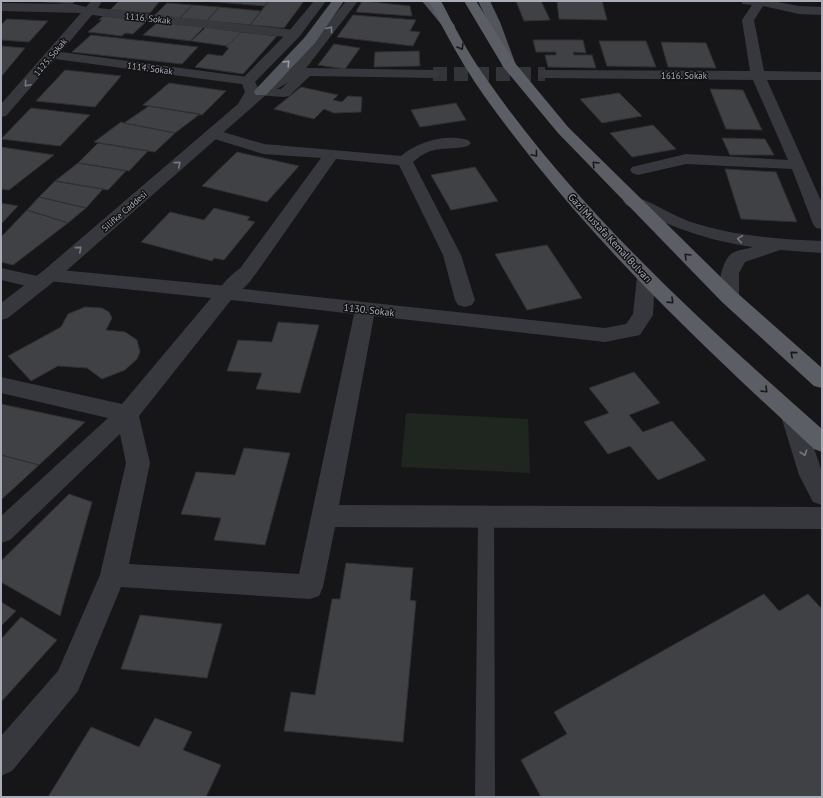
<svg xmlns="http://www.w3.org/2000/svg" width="823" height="798" font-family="'PT Sans',sans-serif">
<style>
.green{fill:#1e261f}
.building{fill:#404145;stroke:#303034}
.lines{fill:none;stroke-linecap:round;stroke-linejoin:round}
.pedestrian-tunnel{stroke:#333438;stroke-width:14;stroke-dasharray:14 7;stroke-linecap:butt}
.service{fill:#37383d;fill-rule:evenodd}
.pedestrian{fill:#37383d;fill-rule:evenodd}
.minor{fill:#37383d;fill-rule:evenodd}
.tertiary{fill:#37383d;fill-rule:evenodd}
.primary{fill:#53555c;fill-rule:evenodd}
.trunk{fill:#5b5e65;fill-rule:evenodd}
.oneway{stroke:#757881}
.oneway2{stroke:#18191b}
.oneway3{stroke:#979ba6}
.labels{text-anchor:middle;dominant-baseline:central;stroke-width:3;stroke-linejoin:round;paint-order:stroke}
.far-street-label{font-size:9px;fill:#a8adb8;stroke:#111113}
.street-label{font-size:10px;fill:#a8adb8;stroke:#111113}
</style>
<rect width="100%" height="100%" fill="#161618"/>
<path class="green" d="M406 413 528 419 530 473 401 467Z"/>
<path class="building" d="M35 1H75L72 4Z
M119 1H143L159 2 150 13 110 10Z
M205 1H243L240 4Z
M243 1H269L265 6 240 4Z
M269 1H304L284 28 250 25Z
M362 1 410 6 412 16 356 12Z
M516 1H541L550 20 524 21Z
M557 1H602L607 20 559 19Z
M167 3 192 5 180 18 154 16Z
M192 5 219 7 207 21 180 18Z
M219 7 261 11 250 25 207 21Z
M353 15 416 20 410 31 420 32 413 46 337 37Z
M103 16 147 21 133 34 125 33 122 36 88 32 102 20H99Z
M7 19 48 21 29 42 1 40V25Z
M158 22 204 27 190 41 143 35Z
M206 27 241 32 227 46 191 41Z
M241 32 277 36 243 74 195 67 208 54 222 56 229 48 226 47Z
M91 35 198 47 182 64 72 52Z
M533 40H583L586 53 573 52 574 55H592L596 68 548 67 545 55H556V52H536Z
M599 41H646L656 67 607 66Z
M661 42 706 43 716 68 668 67Z
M334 44 360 48 345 69 318 65Z
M1 46 25 48 1 77Z
M419 51 420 66 374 67 375 52Z
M65 70 121 76 95 107 36 101Z
M169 83 226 91 202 115 143 105Z
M301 87 338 95 333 100 342 102 348 96 362 97 361 112 334 113 324 109 314 119 274 109Z
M710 89 743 90 762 130 726 129Z
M619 93 642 116 602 123 580 99Z
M456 103 466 120 420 127 411 110Z
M149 106 200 114 175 133 124 123Z
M31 108 90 115 60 146 1 139Z
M121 122 124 123 175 133 155 152 94 142Z
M653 125 676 149 632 157 610 133Z
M722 138 765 139 774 155H730Z
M98 143 148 151 129 171 78 163Z
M1 147 54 155 9 190 1 189Z
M237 152 299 166 267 202 202 186Z
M78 163 126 171 108 190 55 181Z
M475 167 498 201 451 210 431 175Z
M725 169 776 172 797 222 741 219Z
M55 181 103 189 86 208 39 197Z
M39 197 86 208 68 223 27 210Z
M1 203 18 206 1 224Z
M214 208 250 217 247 220 255 222 224 260 214 258 212 261 141 242 170 212 204 220Z
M27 210 68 223 13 265 1 262V237Z
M547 245 582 298 527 310 495 254Z
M85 307 102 308 109 312 112 318 106 330 125 332 137 340 140 352 137 359 125 370 102 379 87 368 58 366 31 381 8 356 61 327 68 314Z
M278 322 319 325 300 393 256 389 262 373 227 371 238 340 272 342Z
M634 372 660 403 629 415 643 432 672 421 706 460 658 480 630 446 608 454 584 422 609 413 589 388Z
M1 404 85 422 39 465 1 455Z
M244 448 290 453 265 545 214 540 221 518 181 514 196 472 235 475Z
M1 455 39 465 1 500Z
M69 494 92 502 60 616 1 582V561Z
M346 563 413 568 410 600 416 601 403 742 284 731 291 692 315 695 332 599H340Z
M764 594 779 611 808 594 822 609V797H541L521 760 567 734 554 712Z
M1 602 16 611 1 626Z
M140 615 222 624 207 678 121 669Z
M21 617 57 640 1 702V639Z
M155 718 192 732 183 750 221 765 206 797H48L91 727 139 747Z"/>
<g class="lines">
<path class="pedestrian-tunnel" d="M433 74H545"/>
<path class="service" d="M486 511 492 513 494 518 495 797H475L478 518 480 513Z"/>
<path class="pedestrian" d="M307 68 433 70 438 71 440 74 438 77 433 78 310 76 289 96 284 97 256 95 254 92 256 89H281L302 69Z
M248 265 255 267 257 271C250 283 235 301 220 297L217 292C224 282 236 268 248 265Z"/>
<path class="minor" d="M91 1H102L98 8 294 30 300 34 294 38 92 15 61 52 248 77 253 78 255 81 253 84 248 85 55 59 6 116 1 117V104L81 13 1 11V3L74 4 86 7Z
M741 1H773L799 6 822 7V15L799 14 763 6 754 20 764 71 822 72V80H767L822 203V229L816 228 813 224 792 169 686 164 638 175 632 173 630 170 632 167 686 154 788 160 753 80 545 78 540 77 538 74 540 71 545 70 750 71 742 20 752 5 743 4Z
M213 129 264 144 401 156C419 141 446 134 468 140L471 143 468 146C445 152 435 143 413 162L461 255 475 300 472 305 465 307 458 305 455 300 443 255 399 165 336 159 255 275 248 277 241 275 239 271 241 267 321 158 263 154 208 137 205 134 208 131Z
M632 196C652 201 669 214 688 221 732 236 777 239 822 241V253L780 250 745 262 739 273V297L736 302 729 303 722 302C716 291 721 262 731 254 736 250 747 249 753 247 707 241 667 225 626 205L623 201 626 197Z
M1 268 42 277 41 275 43 271 50 269 227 286 234 288 605 328 626 324 633 314 637 277 639 273 646 271 653 273 655 277 653 315 640 335 605 342 374 316 339 505 822 507V529L335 527 323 587 319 596 310 599 121 587 78 691 12 771 1 776V736L58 671 100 575 126 463 120 434 10 540 1 543V516L108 418 1 393V377L122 404 211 298 48 281 50 283 47 287 40 289 1 280ZM231 300 354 314 299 574 129 564 150 463 139 416Z
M792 407 800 410 803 416 822 472V505L813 502 799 475 781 416 784 410Z"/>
<path class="tertiary" d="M314 1H326L299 37 255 82 258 88 290 70 346 1H358L300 76 266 95 57 279 8 318 1 320V303L43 271 238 104 245 92 241 81 243 78 289 31Z"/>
<path class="primary" d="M332 1H344L315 43 266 95H256L254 92 256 89 305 37Z
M422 1H434L455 26 453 29H445Z
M478 1H490L500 22 516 65 514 68H504L502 65 488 22Z"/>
<path class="trunk" d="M429 1H441C454 26 467 51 483 74 576 209 700 321 822 429V452L814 449C717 359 619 268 536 164 511 132 485 100 464 65 451 44 440 22 429 1Z
M464 1H476L515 63 568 127 736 292 822 368V388L814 386 722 302 558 133 504 68Z"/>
</g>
<defs><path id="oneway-chevron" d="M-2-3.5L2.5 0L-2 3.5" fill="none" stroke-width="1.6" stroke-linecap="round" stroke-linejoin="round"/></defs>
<g class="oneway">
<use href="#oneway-chevron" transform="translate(330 29) rotate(-52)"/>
<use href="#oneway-chevron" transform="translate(27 84) rotate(131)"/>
<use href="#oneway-chevron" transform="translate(178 164) rotate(-41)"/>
<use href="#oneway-chevron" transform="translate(740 239) rotate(-172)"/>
<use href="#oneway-chevron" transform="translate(79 249) rotate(-41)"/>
<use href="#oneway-chevron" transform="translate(804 453) rotate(72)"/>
</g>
<g class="oneway2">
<use href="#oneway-chevron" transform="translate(461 47) rotate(59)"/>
<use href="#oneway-chevron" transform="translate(535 154) rotate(50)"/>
<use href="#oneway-chevron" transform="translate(595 164) rotate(-134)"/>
<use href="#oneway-chevron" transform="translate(687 256) rotate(-135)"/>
<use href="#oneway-chevron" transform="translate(671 301) rotate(44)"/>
<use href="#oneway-chevron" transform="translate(793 354) rotate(-139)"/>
<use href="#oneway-chevron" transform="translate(765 390) rotate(44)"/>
</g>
<use class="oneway3" href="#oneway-chevron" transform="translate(287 63) rotate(-47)"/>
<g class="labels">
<g class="far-street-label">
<text transform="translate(148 18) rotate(6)">1116. Sokak</text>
<text transform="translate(50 57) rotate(-50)">1125. Sokak</text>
<text transform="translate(150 68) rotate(8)">1114. Sokak</text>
<text x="684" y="75">1616. Sokak</text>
<text transform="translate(124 211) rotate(-41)">Silifke Caddesi</text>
</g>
<g class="street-label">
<text transform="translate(610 238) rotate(47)">Gazi Mustafa Kemal Bulvarı</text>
<text transform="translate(369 310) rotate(6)">1130. Sokak</text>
</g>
</g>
<rect width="823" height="798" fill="none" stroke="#a8adb8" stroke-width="4"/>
</svg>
